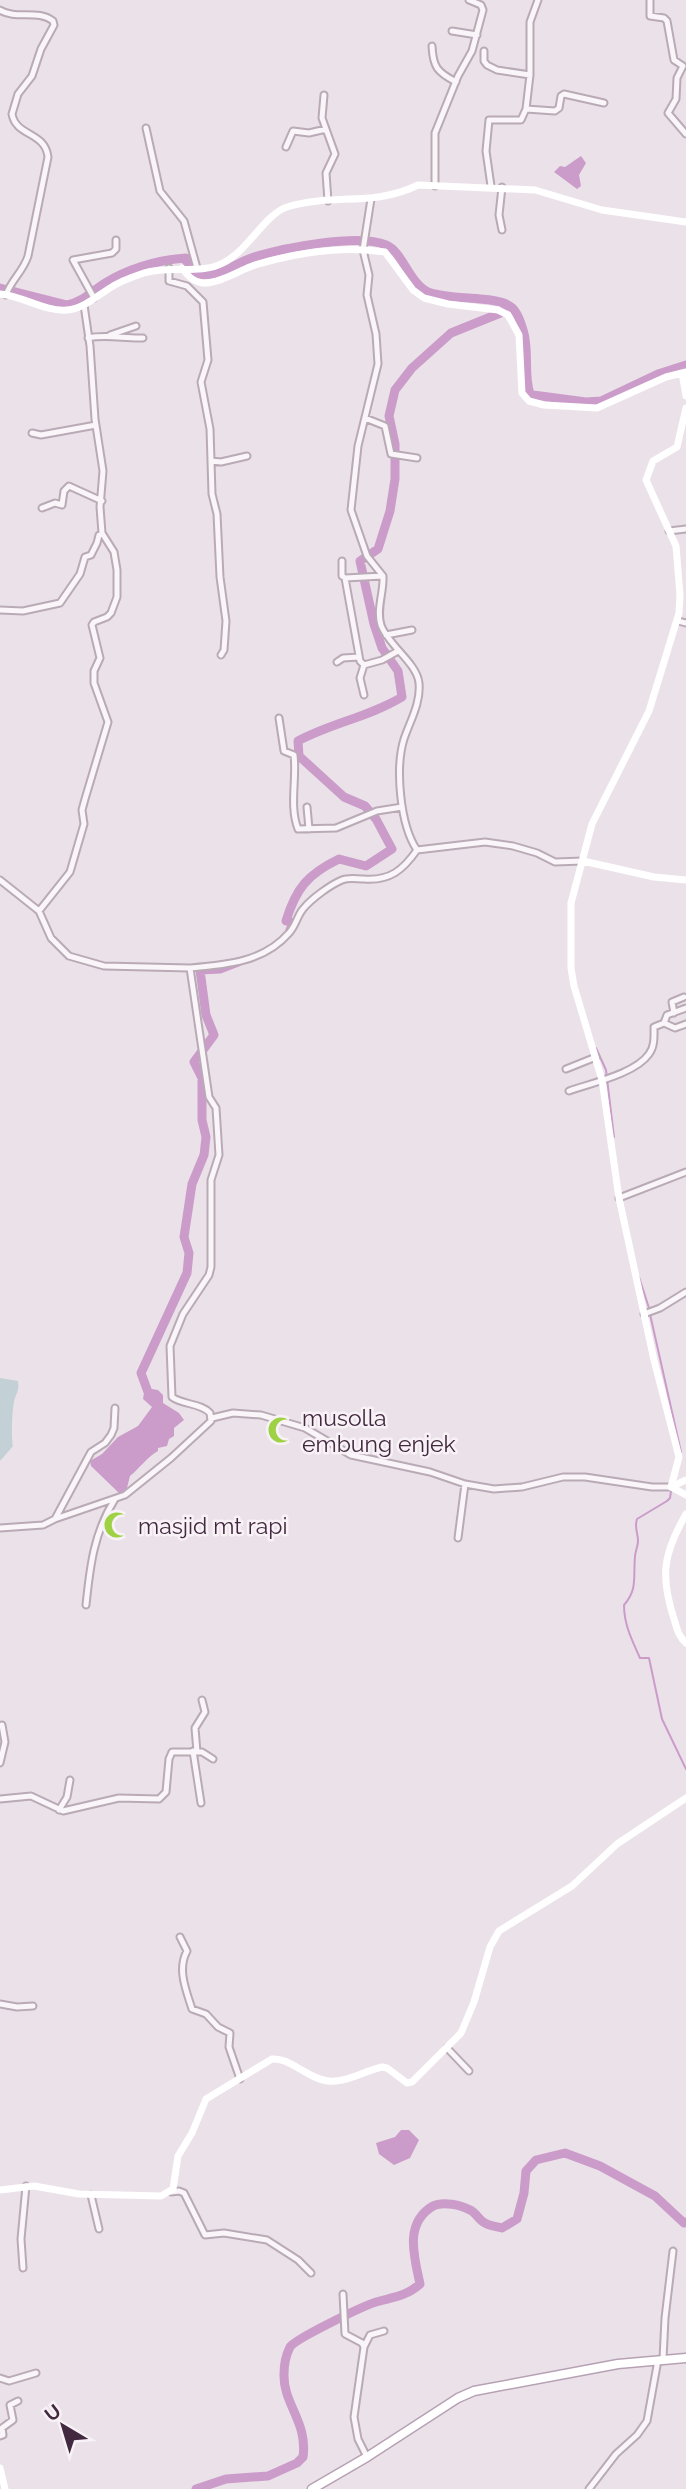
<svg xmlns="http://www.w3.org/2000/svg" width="686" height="2489" font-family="Raleway,sans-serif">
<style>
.green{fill:#c3d0d5}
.water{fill:#cb9cca}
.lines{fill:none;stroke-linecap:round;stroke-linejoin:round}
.stream{stroke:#cb9cca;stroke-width:2}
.river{stroke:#cb9cca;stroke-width:9}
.street-casing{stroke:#b9aab6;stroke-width:9}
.primary-casing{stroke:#b7a1b4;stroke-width:11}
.street{stroke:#f9f5f8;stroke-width:5}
.secondary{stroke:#fff;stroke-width:7}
.primary{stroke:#fff;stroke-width:8}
.labels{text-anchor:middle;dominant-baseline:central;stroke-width:5;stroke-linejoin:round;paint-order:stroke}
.poi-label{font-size:23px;fill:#43293f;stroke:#f8f2f7;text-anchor:start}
</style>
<rect width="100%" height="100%" fill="#ebe2e9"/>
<path class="green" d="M0 1378 18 1381C19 1389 18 1390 15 1398 12 1406 11 1437 13 1446L0 1461Z"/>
<path class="water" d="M581 156 586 163 579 175 581 186 577 189 554 172 560 166 565 167Z
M152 1389 158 1390 163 1395V1403L179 1413 184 1420 174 1428V1436L169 1439 167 1446 158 1448V1451C147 1457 139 1469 130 1476L127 1488 120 1494 91 1466 90 1461 102 1454 118 1437 138 1426 152 1407 143 1399 144 1393Z
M401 2130H409L419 2140 410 2158 394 2165 379 2154 376 2143 395 2137Z"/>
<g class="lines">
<path class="stream" d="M596 1048 606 1070 614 1137
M639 1277 649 1308
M650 1314 681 1452
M671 1491 670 1498 667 1501 637 1519C634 1528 638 1532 638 1541 638 1546 635 1552 635 1557 633 1577 638 1589 624 1605 624 1625 632 1640 640 1658H649L662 1719 686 1769"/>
<path class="river" d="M0 288 67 305C83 302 92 291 105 283 130 268 157 260 186 258L189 273C220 280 227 266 254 257 283 248 358 233 386 245 403 252 409 283 428 292 450 301 497 295 511 307 517 311 521 323 523 330 530 351 523 373 530 394L533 395 586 402 601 401 658 374 686 365
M290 930 294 923 286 921C296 888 308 874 339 859L366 866 392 849 376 819 365 806 344 797 299 756 298 741C331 723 369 717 402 697L398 671 382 648 374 624 360 561 378 549 390 511 395 479V444L389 416 395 390 412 368 451 333 503 312 505 304
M148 1392 141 1373 187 1273 189 1253 184 1237 192 1184 204 1155 206 1137 202 1120V1078L194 1062 214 1035 206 1015 200 970 220 969 238 962
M196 2489 226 2479 268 2476 297 2463 303 2457C308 2422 283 2404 284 2374 284 2366 286 2355 290 2347 295 2339 363 2306 376 2302 393 2297 405 2297 420 2284 414 2256 404 2223 433 2206 443 2201 461 2205 470 2210 475 2212 478 2218 482 2221 487 2226 495 2226 502 2228L517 2219 524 2193 526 2171 536 2160 565 2153 600 2166 655 2196 684 2223 686 2222"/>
<g class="street-casing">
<path id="street" d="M650 0V16L664 18 667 21 674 60 683 66 677 78 676 99 668 113 686 134
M0 10C16 20 38 9 53 21L54 25 41 49 32 76 18 94 12 114C16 137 45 131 48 157L28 256C23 272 11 280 6 295
M452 31 477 35
M432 46C433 67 437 72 456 82
M484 51V61L487 65 497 70 530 75
M324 95 322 118 335 154 326 173 328 201
M526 109 530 75V22L538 0
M146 128 160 191 184 221 197 268
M286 147 293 131 309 133 326 129
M435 186V133L458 76 472 51 483 10 481 5 469 0
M491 186 486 151 489 120H521L526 109 555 111 559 108 561 96 564 94 604 103
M502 230 499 215 502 187
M169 268V281L187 286 203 302 208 360 201 382 210 429 211 461 221 462 247 456
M94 298 73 260 112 253 116 249V240
M110 335 136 326
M88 338C107 334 125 339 143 338
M365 418 385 426 391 454 417 458
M32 433 41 435 96 425
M211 461 212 494 217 514 220 577 226 621 224 650 221 655
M42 508 55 503 62 505 64 491 69 486 102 501
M669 531 686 529
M342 561V576L345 578 360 661 364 665 382 660 398 651
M345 578 383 576
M0 610 23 611 60 603 80 574 85 557 91 555 97 543 99 535 102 534
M678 621 686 623
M386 635 412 630
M337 662 343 658 359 657
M364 695 360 678 364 665
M279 718 284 751 294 755C297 779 289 806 298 829L336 828 377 811 402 807
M307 807 309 829
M417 850 485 842 513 846 537 853 555 862 583 861
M0 880 39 911 51 938 69 956 104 966 190 968 209 1097 216 1108 219 1155 211 1180V1267L209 1275 183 1314 170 1346 172 1397C183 1405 201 1403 210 1413L211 1421 171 1458 125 1495 55 1519 43 1525 0 1528
M39 911 70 872 84 824 82 810 85 799 108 722 94 683V671L100 658 92 625 94 622 107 617 111 613 117 597V570L114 552 102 533 100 507 103 471 95 419 90 346 84 305
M190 968C226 965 264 962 289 933 296 926 297 916 303 909 311 899 330 885 342 880 349 877 357 879 364 879 390 881 403 870 417 850 400 825 395 768 404 739 410 721 421 703 419 683 417 663 388 645 381 625 376 609 384 592 383 576L367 556 351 510 358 446 378 364 376 334 367 295 369 275 363 250 371 199
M674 1013 672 1002 684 997
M664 1023 675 1028 686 1024
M566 1069 596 1057
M569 1091C591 1083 635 1074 649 1054 655 1046 654 1036 654 1027L664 1023 667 1015 686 1008
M619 1198 686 1172
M644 1314 660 1308 686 1292
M212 1418 233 1413 261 1415 305 1428 351 1455 430 1472 465 1484 494 1489 522 1487 563 1477H585L652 1487H671
M55 1519 91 1452 105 1443 111 1435 114 1428 115 1408
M458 1538 465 1484
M86 1605C90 1566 94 1532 115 1499
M193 1751 201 1803
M197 1752 195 1728 205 1712 202 1700
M0 1763 5 1742 2 1725
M0 1799 31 1796 63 1811 119 1798 159 1799 166 1792 169 1759 172 1752H202L213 1759
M59 1810 67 1797 70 1780
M180 1937 187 1951C177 1969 186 1990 192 2009L206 2014 218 2027 230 2033 229 2047 240 2079
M0 2004 17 2007 33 2006
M447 2048 469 2071
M171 2192 179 2191 184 2193 205 2235 224 2233 267 2240 298 2260 311 2273
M91 2195 99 2229
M23 2268 21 2239 26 2186
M343 2294 345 2334 362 2343 364 2347 354 2417 358 2439 367 2457
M364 2347 370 2335 384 2331
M663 2359 665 2318 673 2251
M0 2378 9 2381 36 2373
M0 2436 3 2435 2 2428 13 2420 10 2405 18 2401
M589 2489 616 2454 637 2435 647 2421 658 2360"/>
</g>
<g class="primary-casing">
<path id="primary" d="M312 2489 367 2457 458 2398 474 2391 618 2364 686 2358"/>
</g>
<use href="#street" class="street"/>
<path class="secondary" d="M182 268C188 276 193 282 203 283 221 283 238 271 255 265 296 253 342 245 385 252L413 290 424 298 448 304 498 310 508 315 519 335 522 393 529 401 544 405 597 408 666 377 686 372
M0 294C23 296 45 312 67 310 83 309 97 296 110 288 120 281 132 277 144 273 169 265 200 275 223 263 249 250 264 215 287 207 332 193 374 207 418 185L535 190 602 210 686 222
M682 373 686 396
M583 861 654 877 686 880
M671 1487 679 1457 654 1360 619 1198 602 1080 574 986 571 968V903L592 824 649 711 679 613 680 595 676 546 646 480 653 461 677 447 686 408
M671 1487 686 1495
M671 1487 686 1480
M686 1514C663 1554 660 1576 674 1619 677 1628 678 1636 686 1643
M0 2190 34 2186 79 2194 161 2196 173 2189 178 2156 192 2133 206 2099 272 2059C289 2057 308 2079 328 2081 346 2083 364 2071 382 2067L387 2068 407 2083 412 2082 461 2033 474 2002 490 1947 499 1931 572 1886 617 1844 686 1798
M0 2468 5 2489"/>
<use href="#primary" class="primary"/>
</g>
<defs>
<g id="mosque-bare" transform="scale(2.1)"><path d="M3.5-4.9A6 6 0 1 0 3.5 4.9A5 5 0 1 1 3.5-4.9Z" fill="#9fd145" stroke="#f8f2f7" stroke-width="2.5" paint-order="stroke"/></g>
</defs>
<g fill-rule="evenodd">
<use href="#mosque-bare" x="281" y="1430"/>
<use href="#mosque-bare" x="117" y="1525"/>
</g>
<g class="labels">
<g class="poi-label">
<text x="302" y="1417">musolla<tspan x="302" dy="26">embung enjek</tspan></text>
<text x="138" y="1525">masjid mt rapi</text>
</g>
</g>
<g transform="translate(63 2426) rotate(322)" stroke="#f8f2f7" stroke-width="5" paint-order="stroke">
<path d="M0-5L12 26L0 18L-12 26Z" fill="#43293f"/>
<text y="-10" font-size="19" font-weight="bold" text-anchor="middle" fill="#43293f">U</text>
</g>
</svg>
